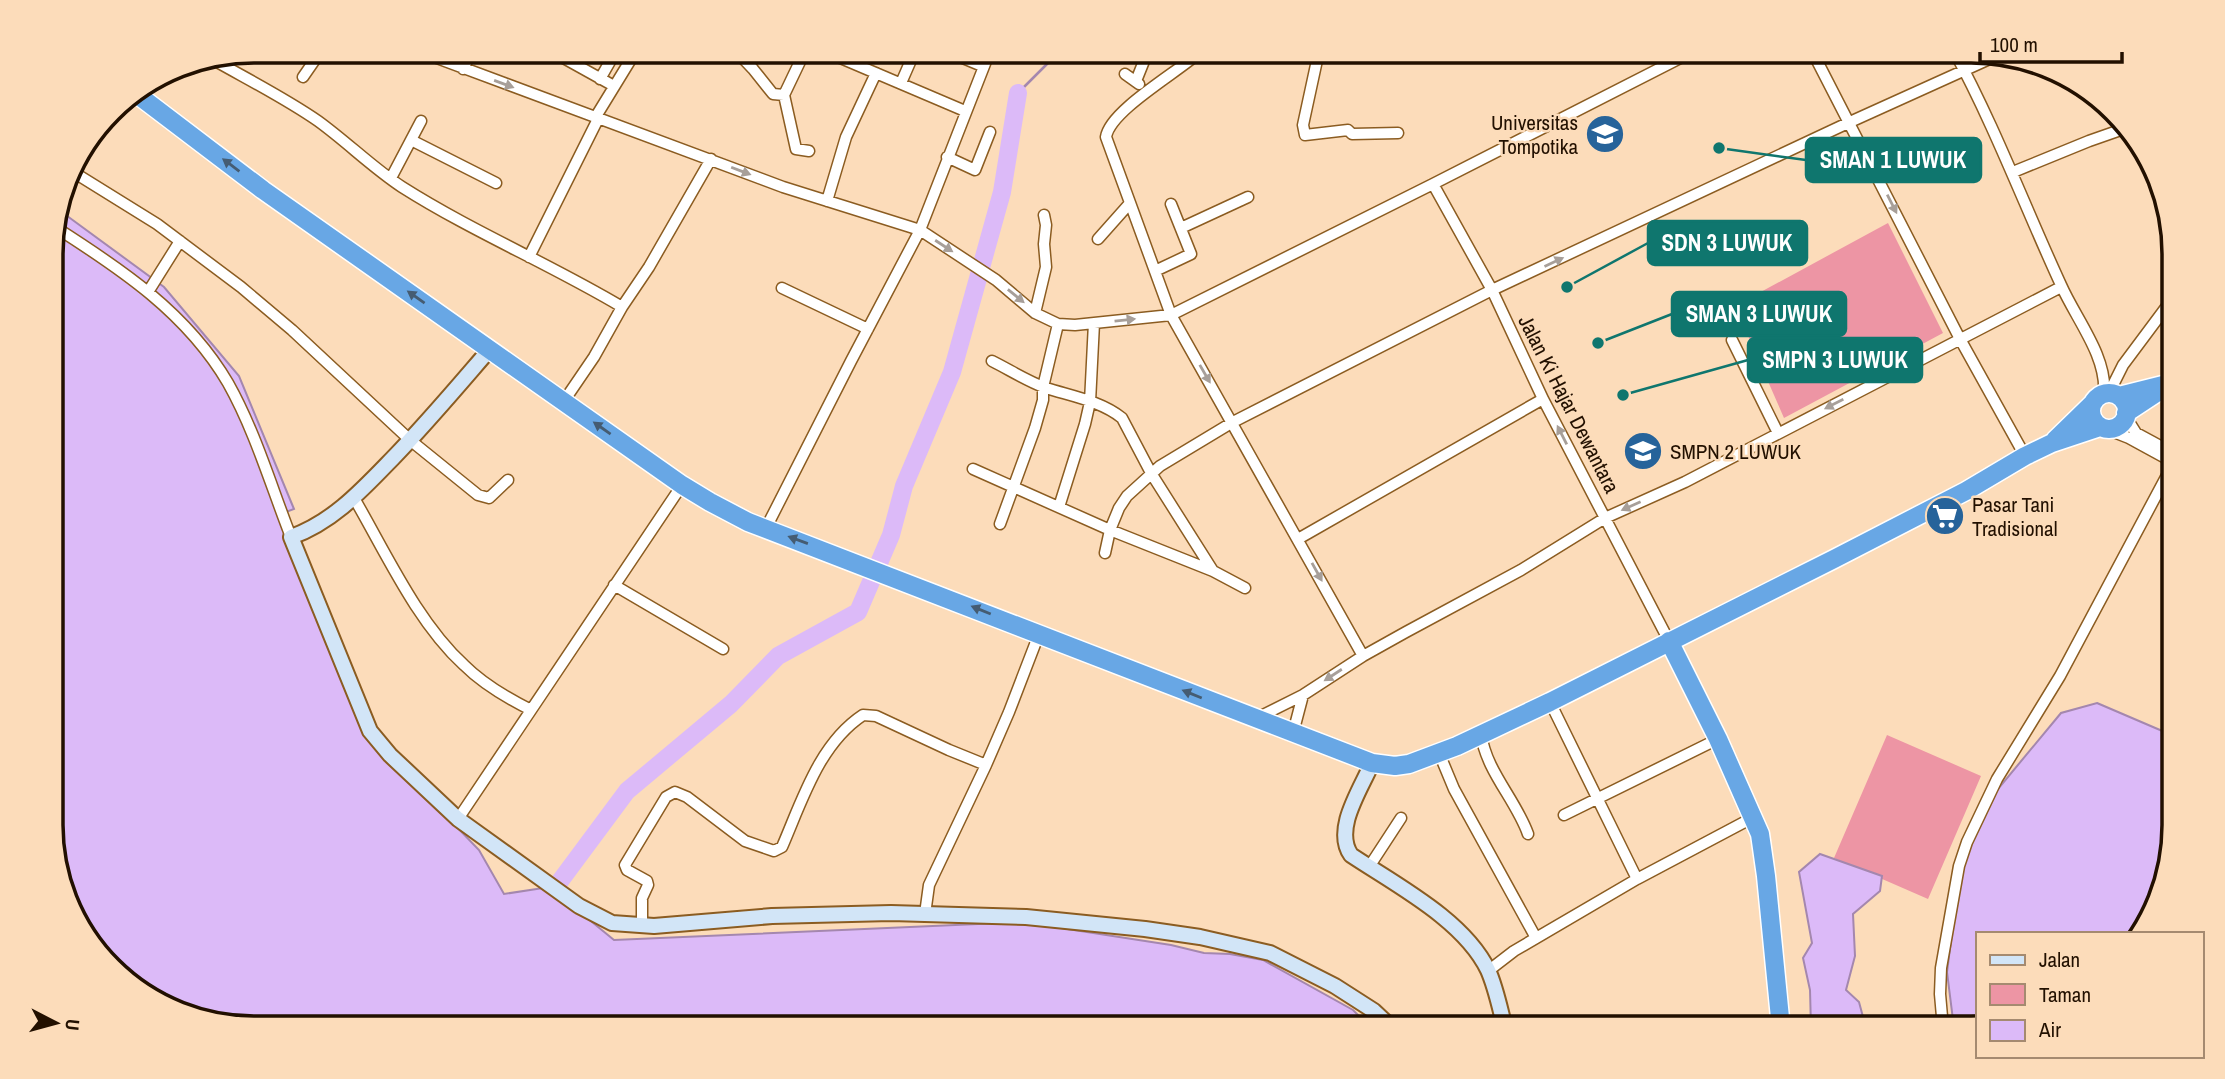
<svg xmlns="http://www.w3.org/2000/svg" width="2225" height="1079" font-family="'Archivo Narrow',sans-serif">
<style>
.green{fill:#ed95a4}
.water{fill:#dcbaf8;stroke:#a487ae;stroke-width:2}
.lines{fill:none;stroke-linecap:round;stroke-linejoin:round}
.stream{stroke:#a487ae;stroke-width:2.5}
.river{stroke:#dcbaf8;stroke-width:18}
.street-casing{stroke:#8b5c21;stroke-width:13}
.secondary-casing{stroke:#8b5c21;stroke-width:18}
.highway-casing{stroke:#fff;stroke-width:21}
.street{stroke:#fff;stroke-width:10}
.secondary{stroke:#d2e5f7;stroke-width:14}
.highway{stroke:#68a7e5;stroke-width:18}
.oneway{fill:#a79f99}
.oneway2{fill:#455c72}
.labels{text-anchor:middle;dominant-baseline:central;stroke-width:5;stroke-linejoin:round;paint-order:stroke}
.poi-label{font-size:21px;fill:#221000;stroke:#fcdcba;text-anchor:start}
.street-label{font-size:21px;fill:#221000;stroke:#fcdcba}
.rim{fill:none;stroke:#221000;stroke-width:3.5}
.leader{fill:none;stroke:#0f766e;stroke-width:2.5}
.callout-dot{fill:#0f766e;stroke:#fcdcba;stroke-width:2.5}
.callout{fill:#0f766e;stroke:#0f766e;stroke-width:2.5}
.callout-label{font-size:23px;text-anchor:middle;font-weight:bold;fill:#fff}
</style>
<rect width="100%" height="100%" fill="#fcdcba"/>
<path class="green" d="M1888 223 1943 333 1784 418 1735 306Z
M1887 735 1981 776 1928 899 1834 858Z"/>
<path class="water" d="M59 210 164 287 239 376 294 509 278 515 364 731 479 850 504 894 543 888 564 899 614 940 1022 922 1171 945 1204 953 1230 954 1263 960 1353 1010 1371 1028H254L176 1013 93 949 53 852 51 240Z
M2097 703 2174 736V826L2159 903 2134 934H1978V1028H1954L1947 972 1960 870 1988 801 2061 713Z
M1820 854 1882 876 1880 891 1853 914 1855 956 1846 990 1859 1002 1866 1028H1811L1810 990 1803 958 1812 943 1799 872Z"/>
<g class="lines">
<path class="stream" d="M1018 93 1060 51"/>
<path class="river" d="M552 892 627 791 731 704 778 656 858 612 891 535 904 486 952 372 1002 192 1018 93"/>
<g class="street-casing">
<path id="street" d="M418 51 783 187 920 230 996 280 1035 313 1058 324 1075 325 1171 315 1433 184 1694 51
M551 51 614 86
M736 51 753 69 773 94 784 95
M805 51 784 95 796 149 809 151
M824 51 965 111
M946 51 982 66
M1201 51C1180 71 1110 110 1106 137L1171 315 1363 656
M1319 51 1303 125 1305 135 1348 130 1352 134 1398 133
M1812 51 1960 339 2025 456
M1954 51C1995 127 2025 207 2061 285 2076 319 2107 356 2104 393
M212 59C247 79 285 98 318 121 347 142 373 168 402 187 473 232 550 264 622 307
M463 69 472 51
M1125 74 1139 84
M303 77 321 51
M600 79 616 51
M1136 81 1148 51
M901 83 915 51
M595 118 636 51
M411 140 496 183
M947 157 975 170 990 132
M70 170 157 224 241 287 292 330 410 440 478 495 489 498 508 480
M2013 172 2089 141 2129 127
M391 178 421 121
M1433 184 1492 290 1543 399 1669 641
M827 201 846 137 876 73
M55 227C121 269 187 313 228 383 255 431 271 486 291 537
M1181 228 1248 197
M1098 239 1130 203
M529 257 598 119
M1155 271 1191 254 1171 204
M782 288 868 329
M148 292 180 241
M1035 313 1046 267 1044 244 1046 225 1044 215
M1732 340 1778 433
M992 361C1010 370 1027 381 1046 388 1071 396 1101 401 1122 418L1151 473 1213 571 1245 588
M2109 393 2123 365 2173 298
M564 401 594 357 622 307 649 267 711 159
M2126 417 2136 433 2173 453
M2106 429 2129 438 2173 462
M973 469 1110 530 1213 571
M354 498C386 553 417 622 464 665 483 684 507 698 531 710
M1059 507 1085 424 1090 402 1094 323
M1000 524 1035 428 1043 400V387L1058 324
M766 528 851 361 920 230 990 51
M1298 539 1543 399
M1105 553 1110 530 1119 508 1127 496 1160 466 1233 422 1492 290 1850 122 1996 56
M614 585 723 649
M1550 702 1637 879
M1257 718 1303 695 1363 656 1406 632 1521 570 1605 518 1685 482 2061 287
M1293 733 1303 695
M1481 734C1486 771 1516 800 1528 834
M1439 753 1454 789 1536 938
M1564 815 1718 739
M458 819 682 485
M1369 867 1401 818
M925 914 929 885 986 765
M642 926V898L648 885 647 881 627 870 625 865 666 797 675 792 687 797 745 841 774 851 782 847C802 801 819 744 863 715L876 716 949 750 986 765 1009 712 1039 634
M1488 971 1514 951 1637 879 1754 817
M1943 1028 1940 994 1941 968 1959 866 1967 842 1997 779 2060 676 2173 464"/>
</g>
<g class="secondary-casing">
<path id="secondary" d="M490 349C458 386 427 423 393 458 362 490 333 522 291 537L370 731 390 755 458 819 579 906 612 923 654 926 772 916 891 913 1026 917 1145 929 1200 937 1270 953 1335 986 1374 1011 1392 1028
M1372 763C1361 789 1333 829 1351 855 1396 885 1464 920 1488 970 1496 988 1500 1009 1505 1028"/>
</g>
<g class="highway-casing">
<path id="highway" d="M134 92 263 190 682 485 710 502 748 522 1372 763 1395 766 1409 764 1457 746 1550 702 1834 559 1966 491 2025 456 2052 443 2100 427
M2091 411a18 18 0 1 1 36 0a18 18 0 1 1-36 0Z
M2119 396 2163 385
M2126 413 2173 382
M2055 440 2092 404
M1669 641 1718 739 1760 834 1766 876 1781 1028"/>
</g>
<use href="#street" class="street"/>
<use href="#secondary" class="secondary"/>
<use href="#highway" class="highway"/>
</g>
<defs><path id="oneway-solid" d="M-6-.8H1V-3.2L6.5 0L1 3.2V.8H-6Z" transform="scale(1.75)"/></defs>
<g class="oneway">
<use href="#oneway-solid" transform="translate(504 84) rotate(20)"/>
<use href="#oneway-solid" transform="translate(741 171) rotate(21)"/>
<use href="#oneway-solid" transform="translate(1892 204) rotate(63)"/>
<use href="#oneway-solid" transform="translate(944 246) rotate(33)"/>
<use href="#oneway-solid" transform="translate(1554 262) rotate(-25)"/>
<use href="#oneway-solid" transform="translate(1016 296) rotate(39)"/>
<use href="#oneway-solid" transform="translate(1125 320) rotate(-6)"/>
<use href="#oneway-solid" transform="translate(1205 374) rotate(60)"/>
<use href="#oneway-solid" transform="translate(1834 404) rotate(153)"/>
<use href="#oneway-solid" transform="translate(1562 435) rotate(-117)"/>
<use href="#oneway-solid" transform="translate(1631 506) rotate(156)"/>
<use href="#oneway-solid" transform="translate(1317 572) rotate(61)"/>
<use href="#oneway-solid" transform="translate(1333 675) rotate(147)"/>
</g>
<g class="oneway2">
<use href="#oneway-solid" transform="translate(231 165) rotate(-143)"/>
<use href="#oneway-solid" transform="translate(416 297) rotate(-145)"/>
<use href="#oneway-solid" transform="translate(602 428) rotate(-145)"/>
<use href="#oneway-solid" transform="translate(798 540) rotate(-160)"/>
<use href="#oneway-solid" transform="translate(981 610) rotate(-158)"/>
<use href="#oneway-solid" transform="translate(1192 694) rotate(-158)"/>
</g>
<defs>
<g id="school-disc" transform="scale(2.0125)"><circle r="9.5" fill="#26639a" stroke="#fcdcba"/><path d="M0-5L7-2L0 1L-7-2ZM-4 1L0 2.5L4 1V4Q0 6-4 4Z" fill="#fff"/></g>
<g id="supermarket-disc" transform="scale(2.0125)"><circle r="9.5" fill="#26639a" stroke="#fcdcba"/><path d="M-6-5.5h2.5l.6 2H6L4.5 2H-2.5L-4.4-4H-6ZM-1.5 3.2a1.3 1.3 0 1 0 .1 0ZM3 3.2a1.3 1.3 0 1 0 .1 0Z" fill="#fff"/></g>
</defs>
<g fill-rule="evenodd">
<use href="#school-disc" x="1605" y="134"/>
<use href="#school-disc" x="1643" y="451"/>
<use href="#supermarket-disc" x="1945" y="516"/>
</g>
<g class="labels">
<g class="poi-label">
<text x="1578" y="122" text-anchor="end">Universitas<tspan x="1578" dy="24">Tompotika</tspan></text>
<text x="1670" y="451">SMPN 2 LUWUK</text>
<text x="1972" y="504">Pasar Tani<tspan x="1972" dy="24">Tradisional</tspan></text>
</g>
<g class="street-label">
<text transform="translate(1569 404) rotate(63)">Jalan Ki Hajar Dewantara</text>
</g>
</g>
<path d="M0 0H2225V1079H0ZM254 63H1971A191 191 0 0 1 2162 254V825A191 191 0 0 1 1971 1016H254A191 191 0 0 1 63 825V254A191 191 0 0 1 254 63Z" fill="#fcdcba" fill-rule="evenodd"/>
<path class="rim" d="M254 63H1971A191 191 0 0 1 2162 254V825A191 191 0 0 1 1971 1016H254A191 191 0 0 1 63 825V254A191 191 0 0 1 254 63Z"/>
<path class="leader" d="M1719 148L1806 160M1567 287L1648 243M1598 343L1672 314M1623 395L1748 360"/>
<g class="callout-dot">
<circle cx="1719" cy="148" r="7"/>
<circle cx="1567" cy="287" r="7"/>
<circle cx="1598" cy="343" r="7"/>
<circle cx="1623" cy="395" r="7"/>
</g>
<g class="callout">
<rect x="1806" y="138" width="175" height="44" rx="7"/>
<rect x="1648" y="221" width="159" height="44" rx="7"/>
<rect x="1672" y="292" width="174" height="44" rx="7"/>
<rect x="1748" y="338" width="174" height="44" rx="7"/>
</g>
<g class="callout-label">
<text x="1893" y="168">SMAN 1 LUWUK</text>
<text x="1727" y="251">SDN 3 LUWUK</text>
<text x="1759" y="322">SMAN 3 LUWUK</text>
<text x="1835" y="368">SMPN 3 LUWUK</text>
</g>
<rect x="1976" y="932" width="228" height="126" fill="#fcdcba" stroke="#a58a70" stroke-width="2"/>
<rect x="1990" y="955" width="35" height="10" fill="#d2e5f7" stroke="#a58a70" stroke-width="2"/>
<text x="2039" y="967" font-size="21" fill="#221000">Jalan</text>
<rect x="1990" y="984" width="35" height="21" fill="#ed95a4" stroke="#a58a70" stroke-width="2"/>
<text x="2039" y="1002" font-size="21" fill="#221000">Taman</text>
<rect x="1990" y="1020" width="35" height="21" fill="#dcbaf8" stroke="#a58a70" stroke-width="2"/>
<text x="2039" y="1037" font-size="21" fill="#221000">Air</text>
<g transform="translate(56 1023) rotate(96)" stroke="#fcdcba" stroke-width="5" paint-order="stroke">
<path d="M0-5L12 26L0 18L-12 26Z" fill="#221000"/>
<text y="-10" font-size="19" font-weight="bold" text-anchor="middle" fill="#221000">U</text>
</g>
<path d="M1980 52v10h142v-10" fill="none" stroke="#221000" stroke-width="3.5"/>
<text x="1990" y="52" font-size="21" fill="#221000" stroke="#fcdcba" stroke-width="5" paint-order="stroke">100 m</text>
</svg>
